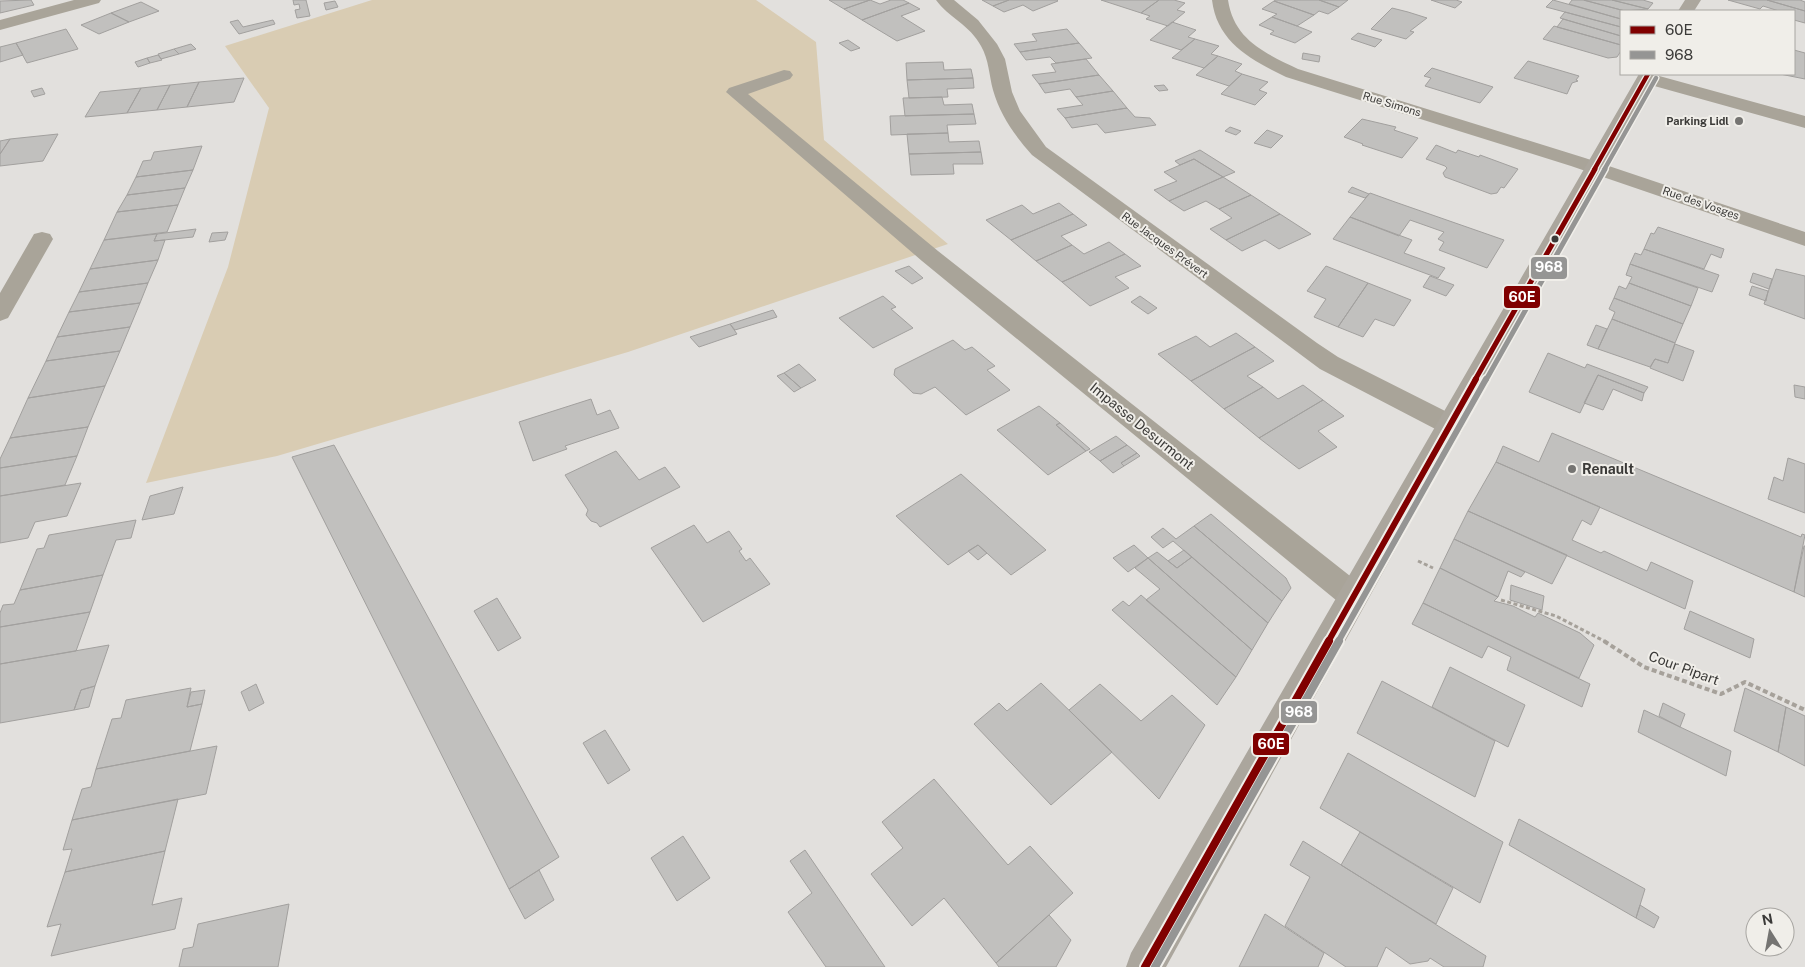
<svg xmlns="http://www.w3.org/2000/svg" width="1805" height="967" font-family="'Public Sans',sans-serif">
<style>
.green{fill:#d9ccb3}
.building{fill:#c1c0be;stroke:#a2a09e}
.lines{fill:none;stroke-linecap:round;stroke-linejoin:round}
.path-far1{stroke:#a6a19a;stroke-width:3;stroke-dasharray:4 2.5;stroke-linecap:butt}
.path{stroke:#a6a19a;stroke-width:4;stroke-dasharray:5 3;stroke-linecap:butt}
.minor{fill:#a9a499;fill-rule:evenodd}
.major{fill:#aba69d;fill-rule:evenodd}
.bus-1-far3-casing{stroke:#f0eee9;stroke-width:7}
.bus-1-far2-casing{stroke:#f0eee9;stroke-width:8}
.bus-1-far1-casing{stroke:#f0eee9;stroke-width:10}
.bus-1-casing{stroke:#f0eee9;stroke-width:12}
.bus-2-far3-casing{stroke:#f0eee9;stroke-width:7}
.bus-2-far2-casing{stroke:#f0eee9;stroke-width:8}
.bus-2-far1-casing{stroke:#f0eee9;stroke-width:10}
.bus-2-casing{stroke:#f0eee9;stroke-width:12}
.bus-1-far3{stroke:#800000;stroke-width:4.5}
.bus-1-far2{stroke:#800000;stroke-width:5}
.bus-1-far1{stroke:#800000;stroke-width:6}
.bus-1{stroke:#800000;stroke-width:8}
.bus-2-far3{stroke:#959594;stroke-width:4.5}
.bus-2-far2{stroke:#959594;stroke-width:5}
.bus-2-far1{stroke:#959594;stroke-width:6}
.bus-2{stroke:#959594;stroke-width:8}
.poi-dot{fill:#757472;stroke:#f0eee9;stroke-width:2}
.bus-dot{fill:#3b3a38;stroke:#f0eee9;stroke-width:2}
.labels{text-anchor:middle;dominant-baseline:central;stroke-width:4;stroke-linejoin:round;paint-order:stroke}
.far-street-label{font-size:11px;fill:#3b3a38;stroke:#f0eee9}
.far-poi-label{font-size:11px;font-weight:bold;fill:#3b3a38;stroke:#f0eee9;text-anchor:end}
.street-label{font-size:14px;fill:#3b3a38;stroke:#f0eee9}
.poi-label{font-size:14px;font-weight:bold;fill:#3b3a38;stroke:#f0eee9;text-anchor:start}
.line-badge{stroke:#f0eee9;stroke-width:2}
.badge-label{font-size:14px;text-anchor:middle;font-weight:bold;fill:#fff}
</style>
<rect width="100%" height="100%" fill="#e2e0dd"/>
<path class="green" d="M372 0H756L816 42 824 140 948 244 628 352 277 456 146 483 228 267 269 108 225 46Z"/>
<path class="building" d="M31 0 34 5 0 13V1Z
M293 0H306L310 16 297 18 295 10 300 9 299 4 294 5Z
M829 0H870L844 9Z
M870 0 880 4 891 0H903L909 3 862 20 844 9Z
M982 0H1009L993 6Z
M1009 0H1057L1058 1 1033 11 1023 5 1004 12 993 6Z
M1101 0H1159L1141 13Z
M1159 0H1174L1185 3 1177 10 1185 12 1168 26 1146 19 1150 16 1141 13Z
M1276 0H1319L1339 7 1328 14 1319 11 1314 15 1274 1Z
M1319 0H1348L1339 7Z
M1431 0H1456L1462 2 1455 8Z
M1553 0 1621 19V27L1546 7Z
M1572 0H1583L1625 11H1621V19L1569 4Z
M1584 0H1612L1648 9 1625 11Z
M1612 0H1643L1653 3 1648 9Z
M1728 0H1767L1805 11V23L1794 20V11H1779L1763 6 1760 9Z
M1767 0H1800L1805 2V11Z
M335 1 338 7 326 10 324 3Z
M1274 1 1314 15 1297 26 1272 17 1277 14 1262 9Z
M141 2 159 11 129 22 111 13Z
M909 3 920 9 901 16 925 31 897 41 862 20Z
M1392 8 1408 12 1427 18 1410 31 1414 32 1406 39 1371 29Z
M1565 12 1621 27V36L1560 18Z
M111 13 129 22 99 34 81 25Z
M1272 17 1297 26 1312 32 1295 43 1270 34 1274 31 1259 25Z
M1563 19 1621 36V45L1557 27Z
M238 20 243 27 273 20 275 24 239 34 230 22Z
M1172 22 1196 30 1188 37 1195 39 1181 50 1150 40Z
M1554 26 1621 45V51L1617 57 1608 58 1543 39Z
M66 29 78 49 27 63 16 43Z
M1067 29 1079 43 1020 52 1014 44 1037 41 1032 34Z
M1358 33 1382 40 1375 47 1351 39Z
M1195 39 1219 46 1211 54 1218 56 1204 68 1172 58Z
M848 40 860 48 851 51 839 43Z
M16 43 23 55 0 62V47Z
M1079 43 1092 58 1056 63 1050 57 1026 60 1020 52Z
M191 44 196 49 179 54 174 49Z
M174 49 179 54 161 59 158 54Z
M1794 50 1805 53V79L1780 74H1794Z
M1303 53 1320 56 1319 62 1302 59Z
M158 55 162 60 150 63 147 58Z
M1218 56 1242 64 1235 71 1242 74 1229 86 1196 75Z
M147 58 150 63 138 67 135 62Z
M1086 59 1099 75 1039 84 1032 75 1056 72 1051 64Z
M1528 61 1579 76 1576 80 1578 81 1572 83 1567 94 1514 78Z
M943 62 944 70 971 69 973 78 907 80 906 63Z
M1432 68 1493 87 1480 103 1425 86 1431 78 1424 76Z
M1242 74 1268 82 1259 90 1267 93 1255 105 1221 94Z
M1099 75 1113 91 1076 97 1070 89 1045 93 1039 84Z
M244 78 234 102 187 107 199 82Z
M973 78 974 88 947 89 948 97 909 98 907 80Z
M199 82 187 107 157 110 170 85Z
M170 85 157 110 127 113 141 88Z
M1164 85 1168 90 1159 91 1154 86Z
M42 88 45 94 34 97 31 91Z
M141 88 127 113 85 117 100 92Z
M1113 91 1127 108 1065 118 1057 109 1083 105 1076 97Z
M942 97 944 105 972 104 974 114 905 116 903 98Z
M1127 108 1135 117 1150 118 1156 125 1105 133 1097 124 1072 128 1065 118Z
M974 114 976 124 947 125 948 133 891 135 890 116Z
M1362 119 1396 127 1394 130 1418 138 1402 158 1362 145 1363 144 1344 137Z
M1230 127 1241 131 1236 135 1225 131Z
M1267 130 1283 136 1271 148 1254 143Z
M948 133 949 142 979 141 981 152 909 154 907 134Z
M58 134 43 161 0 166V154L10 139Z
M10 139 0 154V141Z
M1436 145 1456 153 1458 150 1479 157 1480 155 1518 169 1504 188 1501 187 1497 193 1491 194 1445 177 1443 173 1447 168 1445 166 1426 159Z
M202 146 193 170 136 177 143 161 151 160 154 152Z
M1200 150 1235 172 1223 177 1194 159 1180 165 1175 161Z
M981 152 983 164H953L954 174 911 175 909 154Z
M1194 159 1223 177 1169 201 1154 190 1177 181 1164 172Z
M193 170 185 188 127 195 136 177Z
M1223 177 1251 195 1219 209 1206 201 1184 211 1169 201Z
M1352 187 1369 194 1365 198 1348 192Z
M185 188 178 205 117 212 127 195Z
M1370 193 1395 202 1504 240 1487 268 1439 250 1444 242 1438 239 1444 232 1410 220 1399 236 1350 217Z
M1251 195 1280 214 1226 240 1210 229 1232 218 1219 209Z
M1059 203 1073 214 1011 240 986 220 1022 205 1033 214Z
M178 205 167 232 104 240 117 212Z
M1073 214 1087 225 1061 236 1072 245 1036 261 1011 240Z
M1280 214 1311 234 1279 249 1265 240 1242 251 1226 240Z
M1350 217 1412 240 1404 253 1445 268 1438 278 1333 239Z
M1658 227 1724 249 1721 258 1711 254 1704 269 1644 249 1651 233 1654 234Z
M196 229 193 237 154 241 157 234Z
M228 232 225 240 209 242 212 233Z
M157 234 154 241 165 240 158 260 90 269 104 240Z
M1109 242 1125 254 1062 282 1036 261 1072 245 1084 254Z
M1644 249 1719 275 1712 292 1630 264 1635 253 1641 255Z
M1125 254 1141 266 1115 277 1129 288 1090 306 1062 282Z
M158 260 148 283 79 292 90 269Z
M1630 264 1698 288 1691 306 1629 283 1632 277 1626 275Z
M909 266 923 278 912 284 895 271Z
M1326 266 1368 283 1338 327 1314 317 1326 299 1307 291Z
M1776 269 1805 276V319L1764 304Z
M1753 273 1772 279 1769 289 1750 282Z
M1430 276 1454 285 1446 296 1423 287Z
M148 283 140 303 69 312 79 292Z
M1368 283 1411 300 1394 326 1375 319 1363 337 1338 327Z
M1629 283 1691 306 1683 324 1614 298 1619 286 1626 289Z
M1752 286 1768 291 1766 301 1749 295Z
M883 296 896 307 891 309 913 328 873 348 839 318Z
M1140 296 1157 308 1148 314 1131 302Z
M1614 298 1683 324 1675 343 1612 319 1615 312 1609 309Z
M140 303 130 327 57 337 69 312Z
M773 310 777 317 735 330 730 324Z
M1612 319 1675 343 1668 363 1655 359 1650 367 1598 349Z
M730 324 737 334 699 347 690 337Z
M1596 325 1607 329 1598 349 1587 345Z
M130 327 120 351 46 361 57 337Z
M1236 333 1255 347 1191 381 1158 354 1196 336 1210 347Z
M953 340 965 350 972 347 995 366 987 370 1010 390 966 415 935 387 921 394 913 393 894 375 895 369Z
M1675 344 1694 351 1683 381 1650 368 1655 359 1668 363Z
M1255 347 1274 361 1247 376 1263 387 1224 409 1191 381Z
M120 351 105 386 28 398 46 361Z
M1548 353 1585 368 1587 364 1648 387 1644 393 1598 375 1580 413 1529 392Z
M799 364 816 380 801 388 784 373Z
M784 373 801 388 794 392 777 376Z
M1598 375 1644 393 1642 401 1613 389 1603 410 1584 403Z
M1303 385 1323 400 1259 438 1224 409 1263 387 1278 399Z
M1794 385 1805 387V399L1795 397Z
M105 386 88 427 10 438 28 398Z
M591 399 597 415 610 410 619 428 565 446 567 449 533 461 519 422Z
M1323 400 1344 416 1318 431 1337 447 1299 469 1259 438Z
M1039 406 1060 423 1056 425 1086 451 1048 475 997 430Z
M1060 423 1090 449 1086 451 1056 425Z
M88 427 77 456 0 468V459L10 438Z
M1552 433 1801 537 1802 534 1805 535 1794 592 1496 462 1503 446 1539 462Z
M1116 436 1127 445 1100 461 1089 452Z
M334 445 559 857 509 889 292 457Z
M1127 445 1137 453 1121 463 1124 466 1113 473 1100 461Z
M616 451 639 480 665 467 680 487 600 527 597 523 591 521 586 515 588 510 565 475Z
M1137 453 1140 456 1124 466 1121 463Z
M77 456 65 485 0 496V468Z
M1788 458 1805 464V513L1768 499 1774 477 1783 481Z
M1496 462 1600 507 1591 525 1582 520 1572 540 1601 553 1604 551 1647 571 1651 562 1693 581 1685 609 1468 511Z
M961 474 1046 550 1011 575 978 545 948 565 896 516Z
M81 483 67 516 35 522 28 538 0 543V496Z
M183 487 174 514 142 520 150 496Z
M1468 511 1567 555 1552 584 1454 539Z
M1211 514 1286 578 1291 588 1282 601 1194 526Z
M136 520 131 538 116 540 103 575 20 590 37 549 44 548 49 535Z
M694 525 707 543 729 531 742 549 739 551 746 561 750 558 770 584 703 622 651 548Z
M1194 526 1282 601 1268 623 1173 541 1163 548 1151 537 1163 528 1176 539Z
M1454 539 1525 572 1521 577 1508 571 1498 597 1440 568Z
M978 545 987 553 978 560 968 551Z
M1134 545 1148 558 1128 572 1113 558Z
M1804 546H1805V597L1794 592Z
M1184 550 1192 557 1177 568 1168 561Z
M1157 552 1177 568 1192 557 1268 623 1252 650 1148 558Z
M1148 558 1252 650 1236 677 1146 600 1160 589 1135 568Z
M1440 568 1498 597 1494 601 1513 606 1535 617 1538 613 1580 633 1594 645 1579 678 1423 603Z
M103 575 90 612 0 627V613L3 605 14 604 20 590Z
M1511 585 1544 596 1542 610 1510 600Z
M1141 595 1236 677 1217 705 1112 610 1123 601 1129 606Z
M497 598 521 638 498 651 474 611Z
M1423 603 1590 684 1582 707 1507 670 1511 657 1488 646 1482 658 1412 624Z
M1690 611 1754 639 1750 658 1684 629Z
M90 612 76 651 0 664V627Z
M109 645 95 686 81 690 74 710 0 723V664Z
M1450 667 1525 705 1508 747 1432 707Z
M1382 681 1495 741 1475 797 1357 733Z
M1041 683 1112 752 1051 805 974 724 999 703 1007 711Z
M256 684 264 703 249 711 241 692Z
M1100 684 1141 721 1172 695 1205 725 1159 799 1069 710Z
M95 686 89 707 74 710 81 690Z
M191 688 187 707 202 704 190 751 96 769 112 719 121 718 126 700Z
M1745 688 1786 707 1778 752 1734 731Z
M205 690 202 704 187 707 191 692Z
M1663 703 1685 714 1680 727 1659 716Z
M1786 707 1805 716V766L1778 752Z
M1644 710 1731 751 1726 776 1638 732Z
M605 730 630 770 608 784 583 743Z
M217 746 206 794 72 820 82 789 91 787 96 769Z
M1348 753 1503 842 1480 903 1320 808Z
M934 779 1008 865 1030 846 1073 893 996 963 944 898 912 926 871 874 903 848 882 822Z
M178 799 165 851 65 872 72 849 63 850 72 820Z
M1519 819 1645 889 1636 918 1509 845Z
M1360 832 1453 888 1436 924 1341 865Z
M683 836 710 878 677 901 651 858Z
M1303 841 1486 956 1483 967H1444L1430 958 1428 961 1410 964 1386 947 1377 967H1346L1285 926 1310 877 1290 865Z
M805 850 885 967H826L788 912 812 893 790 861Z
M165 851 152 905 182 898 175 929 51 956 61 924 47 927 65 872Z
M539 870 554 900 525 919 509 889Z
M289 904 278 967H179L183 949 193 947 198 924Z
M1640 905 1659 917 1654 928 1636 918Z
M1265 914 1324 953 1318 967H1239Z
M1049 915 1071 940 1056 967H999L996 963Z"/>
<g class="lines">
<path class="path-far1" d="M1418 561 1433 568
M1501 600 1556 616 1606 642"/>
<path class="path" d="M1604 641 1644 667 1721 694 1745 682 1805 710"/>
<path class="minor" d="M74 0H101L99 3 0 30V20Z
M936 0H954L978 20 997 44 1005 59 1012 92 1020 111 1046 147 1317 343 1338 357 1461 419 1465 426 1461 433 1452 436 1443 433 1320 369 1032 155C1015 136 1000 115 993 90 989 75 989 60 981 46 970 25 948 17 936 0Z
M1212 0H1228C1234 40 1265 53 1298 69L1585 158 1805 232V246L1571 166 1286 77C1251 60 1217 42 1212 0Z
M784 70 790 71 793 75 790 79 748 94 938 251 1364 587 1368 596 1364 605 1353 609 1342 605 922 261 726 92 729 88Z
M1640 74H1652L1805 116V128L1640 82 1637 78Z
M42 232 50 234 53 239 8 318 0 321V293L34 234Z"/>
<path class="major" d="M1685 0H1701L1694 11H1678Z
M1639 74H1657L1166 967H1126L1131 953Z"/>
<g class="bus-1-far3-casing">
<path id="bus-1-far3" d="M1594 170 1648 74"/>
</g>
<g class="bus-1-far2-casing">
<path id="bus-1-far2" d="M1475 380 1595 169"/>
</g>
<g class="bus-1-far1-casing">
<path id="bus-1-far1" d="M1328 642 1476 379"/>
</g>
<g class="bus-1-casing">
<path id="bus-1" d="M1145 967 1329 641"/>
</g>
<g class="bus-2-far3-casing">
<path id="bus-2-far3" d="M1604 170 1656 78"/>
</g>
<g class="bus-2-far2-casing">
<path id="bus-2-far2" d="M1486 380 1605 169"/>
</g>
<g class="bus-2-far1-casing">
<path id="bus-2-far1" d="M1338 642 1486 379"/>
</g>
<g class="bus-2-casing">
<path id="bus-2" d="M1155 967 1339 641"/>
</g>
<use href="#bus-1-far3" class="bus-1-far3"/>
<use href="#bus-1-far2" class="bus-1-far2"/>
<use href="#bus-1-far1" class="bus-1-far1"/>
<use href="#bus-1" class="bus-1"/>
<use href="#bus-2-far3" class="bus-2-far3"/>
<use href="#bus-2-far2" class="bus-2-far2"/>
<use href="#bus-2-far1" class="bus-2-far1"/>
<use href="#bus-2" class="bus-2"/>
</g>
<g class="poi-dot">
<circle cx="1739" cy="121" r="5"/>
<circle cx="1572" cy="469" r="5"/>
</g>
<circle class="bus-dot" cx="1555" cy="239" r="4.5"/>
<g class="labels">
<g class="far-street-label">
<text transform="translate(1392 104) rotate(17)">Rue Simons</text>
<text transform="translate(1701 203) rotate(19)">Rue des Vosges</text>
<text transform="translate(1165 245) rotate(36)">Rue Jacques Prévert</text>
</g>
<g class="far-poi-label">
<text x="1729" y="121">Parking Lidl</text>
</g>
<g class="street-label">
<text transform="translate(1142 426) rotate(39)">Impasse Desurmont</text>
<text transform="translate(1684 668) rotate(20)">Cour Pipart</text>
</g>
<g class="poi-label">
<text x="1582" y="469">Renault</text>
</g>
</g>
<g class="line-badge">
<rect x="1530" y="256" width="38" height="24" rx="5" fill="#959594"/>
<rect x="1503" y="285" width="38" height="24" rx="5" fill="#800000"/>
<rect x="1280" y="700" width="38" height="24" rx="5" fill="#959594"/>
<rect x="1252" y="732" width="38" height="24" rx="5" fill="#800000"/>
</g>
<g class="badge-label">
<text x="1549" y="272">968</text>
<text x="1522" y="302">60E</text>
<text x="1299" y="717">968</text>
<text x="1271" y="749">60E</text>
</g>
<rect x="1620" y="10" width="175" height="65" fill="#f0eee9" stroke="#a8a6a2"/>
<rect x="1630" y="26" width="25" height="8" fill="#800000" stroke="#a8a6a2"/>
<text x="1665" y="35" font-size="15" fill="#3b3a38">60E</text>
<rect x="1630" y="51" width="25" height="8" fill="#959594" stroke="#a8a6a2"/>
<text x="1665" y="60" font-size="15" fill="#3b3a38">968</text>
<g transform="translate(1770 932) rotate(349)"><circle r="24" fill="#f0eee9" stroke="#a8a6a2"/>
<path d="M0-4L9 19L0 12L-9 19Z" fill="#757472"/>
<text y="-8" font-size="14" font-weight="bold" text-anchor="middle" fill="#3b3a38">N</text>
</g>
</svg>
